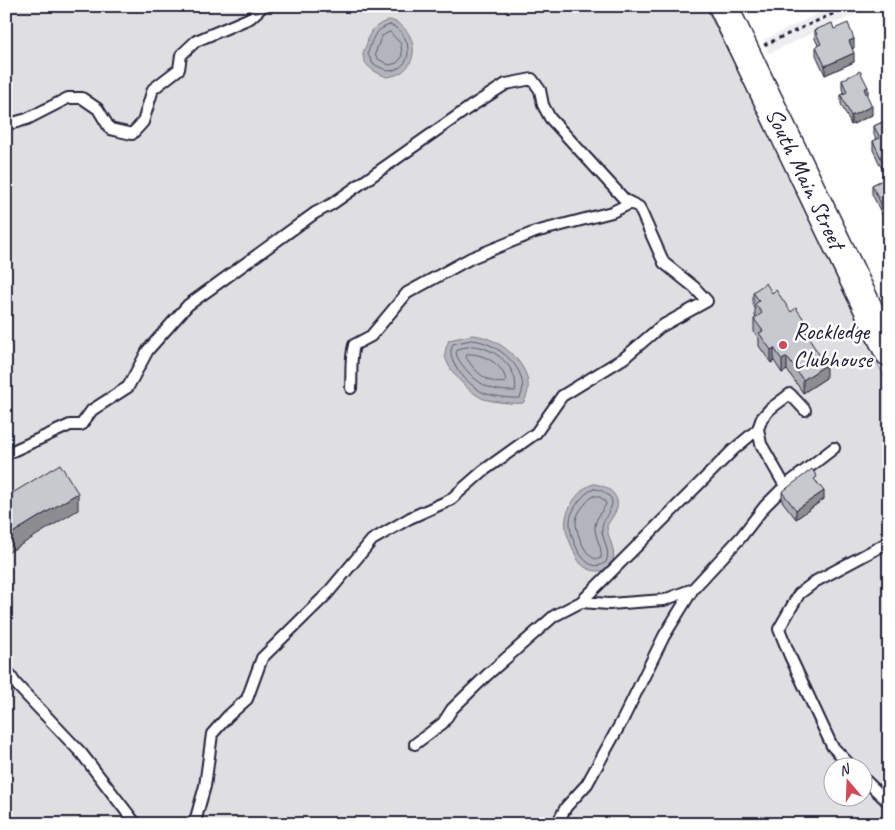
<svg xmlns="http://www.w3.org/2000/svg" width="895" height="830" font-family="Caveat,sans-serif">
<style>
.built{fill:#eeeef1}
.green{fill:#dfdfe2;stroke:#80808e;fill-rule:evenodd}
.water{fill:#b4b4bc;stroke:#7a7a88}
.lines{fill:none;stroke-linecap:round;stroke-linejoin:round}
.shore{stroke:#5c5c6f;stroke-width:1}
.lane-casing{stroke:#22223b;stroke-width:14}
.secondary-casing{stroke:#22223b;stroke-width:31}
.path{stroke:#22223b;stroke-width:3;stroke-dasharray:4 4;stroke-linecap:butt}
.lane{stroke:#fff;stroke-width:10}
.secondary{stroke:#fff;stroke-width:28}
.wall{fill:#acacb2;stroke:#22223b}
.shaded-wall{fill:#8c8c91;stroke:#22223b}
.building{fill:#c8c8cf;stroke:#22223b}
.poi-dot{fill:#d1495b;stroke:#fff;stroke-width:2}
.labels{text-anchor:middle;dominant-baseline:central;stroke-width:5;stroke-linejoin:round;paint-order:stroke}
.street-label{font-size:24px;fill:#22223b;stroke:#fff}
.poi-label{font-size:24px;fill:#22223b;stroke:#fff;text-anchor:start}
</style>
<rect width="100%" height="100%" fill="#fff"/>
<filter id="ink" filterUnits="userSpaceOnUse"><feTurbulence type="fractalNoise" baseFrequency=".02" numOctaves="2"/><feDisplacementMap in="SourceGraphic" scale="10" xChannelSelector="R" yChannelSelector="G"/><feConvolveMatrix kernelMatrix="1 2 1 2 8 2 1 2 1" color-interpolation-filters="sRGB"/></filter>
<g filter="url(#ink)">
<path class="built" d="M835 6H889L869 8 769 53 763 40Z"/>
<path class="green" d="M6 6H705L730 55 889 387V824H6ZM832 768H862V798H832Z"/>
<path class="water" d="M390 20C420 28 423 73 387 77 377 73 363 67 363 54 363 50 366 47 367 43 369 30 377 24 390 20Z
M472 335C501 336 543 373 523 403 512 404 494 402 484 399 470 394 447 370 445 355 445 349 447 345 449 340Z
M594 484C606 485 620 494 617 508 615 514 610 520 607 526 607 537 616 549 613 560 609 575 590 573 581 564 577 560 575 553 572 547 564 529 562 518 574 500 579 493 585 486 594 484Z"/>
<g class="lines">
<path class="shore" d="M390 25C412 32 417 69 388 71L373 64 368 54C371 40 375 29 390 25Z
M390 32 401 44 402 57 397 63 389 65 378 59 375 54 381 37Z
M472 340C496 341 533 371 520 398 513 399 489 396 482 392 469 385 443 360 453 344Z
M473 346C494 347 520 368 515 391 494 391 484 388 469 373 464 367 458 361 456 353L458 349Z
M468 354C483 353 505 365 506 382 489 386 474 371 466 357Z
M594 489C599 489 601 490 605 493 623 503 600 517 602 531 603 542 611 551 606 562 586 578 569 538 570 522 570 514 575 507 579 501 583 496 588 491 594 489Z
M593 496C599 495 604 499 606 504 603 511 596 517 595 526 594 537 603 547 601 558 588 565 575 532 576 521 577 512 586 502 593 496Z"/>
<g class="lane-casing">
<path id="lane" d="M6 125 27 119 68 98H82L98 109 110 129 132 134 143 122 153 89 179 69 181 55 196 41 250 18 263 6
M351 388C352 372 350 360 354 345L371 336 407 293 471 258 535 232 612 212 631 203
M758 429 761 444 785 486
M6 454 70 425H81L92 410 128 387 148 350 188 305 315 213 332 204 470 107 506 84 532 79 540 90 543 105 550 118 625 200 639 207 664 263 694 287 707 301 660 327 624 358 562 396 536 433 483 471 450 500 410 518 372 540 327 594 262 658 247 699 228 716 212 734 205 786 196 818 191 824
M581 602 609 604 664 600 693 589
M6 669 15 683 82 754 136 824
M415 744 443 723 452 709 487 675 554 616 581 602 733 450 758 429 762 418 770 409 790 394 805 410
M853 768 832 746 790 656 779 629 799 594 816 581 889 542
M862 777 889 803
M557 824 566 807 587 784 623 719 664 636 693 589 741 537 765 506 785 486 834 448"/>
</g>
<g class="secondary-casing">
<g id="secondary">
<path id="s1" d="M723 6 889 352"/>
</g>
</g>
<path class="path" d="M764 45 850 6"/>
<use href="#lane" class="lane"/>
<use href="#secondary" class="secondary"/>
</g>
<path class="wall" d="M834 29 854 48 852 49 854 62 825 75 816 55V46L818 45 815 39V30Z
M842 80 868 96H867L872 115 851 125 841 104V95L844 94 842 89Z
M889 119 883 171 873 150V141L877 140 874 135V126Z
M889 177V229L872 194V185Z
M753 292 772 293 808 335 826 378 803 393 787 370 782 373 774 361 771 363 759 346V339L754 332V319L756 318 755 316V308L753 305Z
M817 482 824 499 796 519 782 501V492Z"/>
<path class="shaded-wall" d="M854 39V48L849 50V41Z
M854 53V62L825 75V66Z
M868 87V96L864 98V89Z
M872 106V115L851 125V116Z
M889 159V168L883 171V162Z
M808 325V338L803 328Z
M774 348V361L771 363V350Z
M787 357V370L782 373V360Z
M826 365V378L803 393V380Z
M824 491V499L796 519V510Z
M78 493V510L6 554V537Z"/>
<path class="building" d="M832 23 834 29 848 23 854 39 849 41 854 53 825 66 816 46 821 44 815 30Z
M860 71 868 87 864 89 872 106 851 116 841 95 847 92 842 80Z
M889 119V159L883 162 873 141 880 138 874 126Z
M889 177V220L872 185Z
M766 283 772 293 776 290 791 312 796 308 808 325 803 328 812 341 811 342 826 365 803 380 787 357 782 360 774 348 771 350 759 333 763 331 754 319 762 313 755 304 759 301 753 292Z
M60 464 78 493 6 537V497Z
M812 469 817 477 814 479 824 491 796 510 782 492Z"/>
</g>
<circle class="poi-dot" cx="783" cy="345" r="5"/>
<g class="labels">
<g class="street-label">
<text stroke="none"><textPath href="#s1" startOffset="191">South Main Street</textPath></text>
</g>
<g class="poi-label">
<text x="793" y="331">Rockledge<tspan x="793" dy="28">Clubhouse</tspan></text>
</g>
</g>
<rect width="895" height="830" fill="none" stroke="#fff" stroke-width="25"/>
<rect x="12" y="12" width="870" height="805" fill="none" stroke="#22223b" stroke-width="2" filter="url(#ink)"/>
<g transform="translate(848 782) rotate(341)"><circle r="24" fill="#ffffff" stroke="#a7a7b1"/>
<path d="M0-4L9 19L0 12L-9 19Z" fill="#d1495b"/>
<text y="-8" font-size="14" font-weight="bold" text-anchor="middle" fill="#22223b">N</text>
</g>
</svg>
